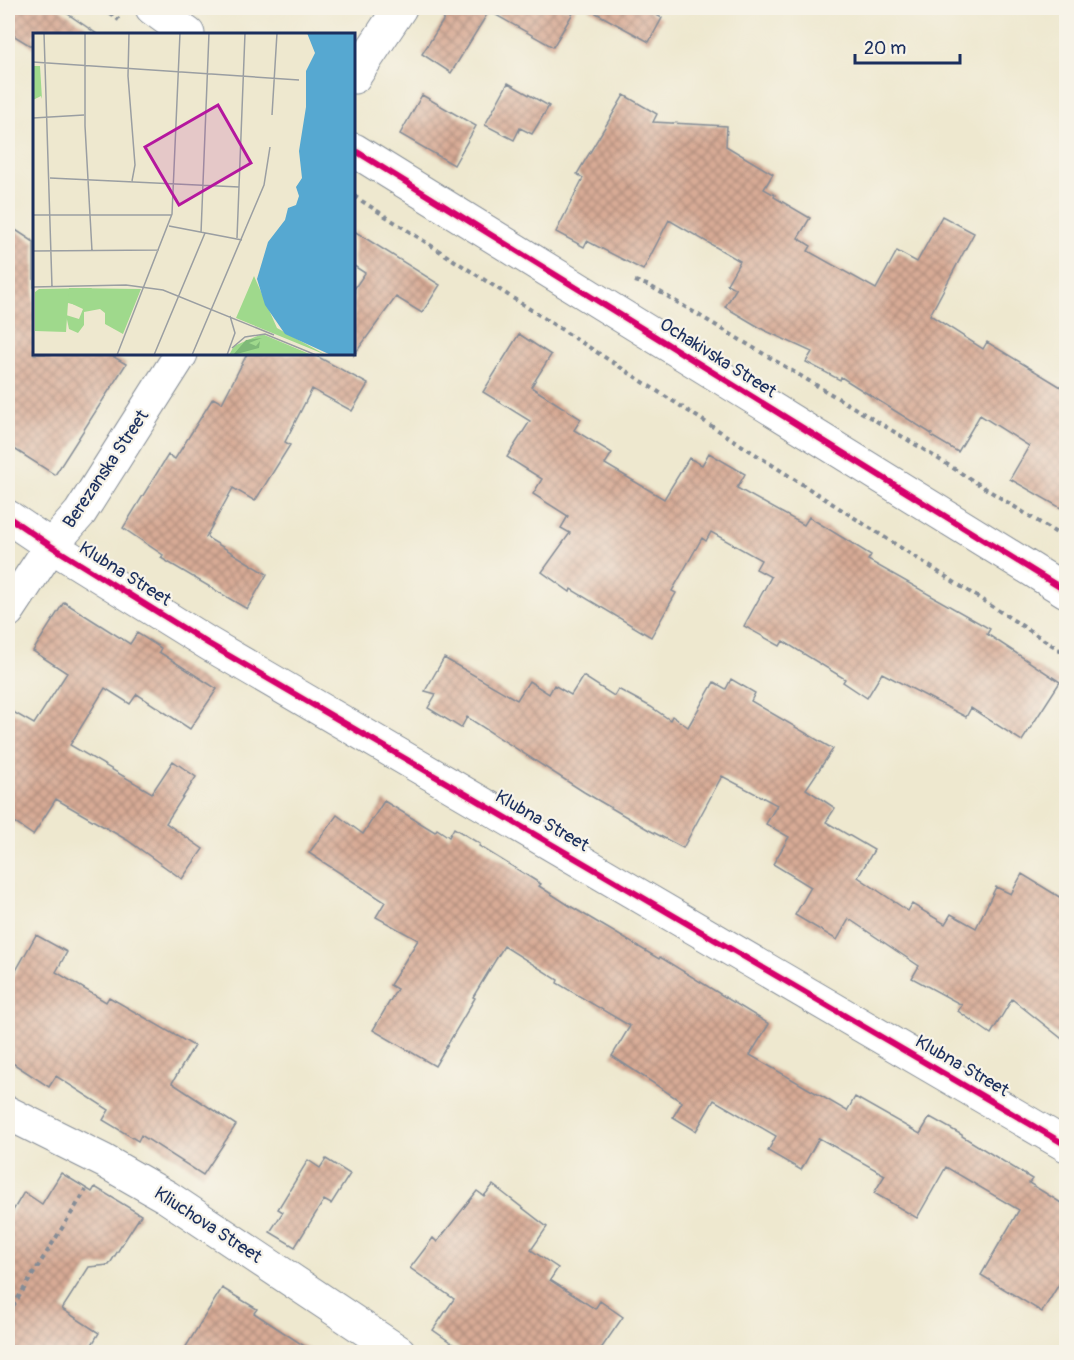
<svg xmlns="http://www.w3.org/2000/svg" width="1074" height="1360" font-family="Pangolin,sans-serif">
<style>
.building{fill:url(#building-cross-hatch)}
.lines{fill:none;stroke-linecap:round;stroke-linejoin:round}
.minor-casing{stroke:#848c96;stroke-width:35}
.path{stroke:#848c96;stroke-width:4;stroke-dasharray:4.5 4.5;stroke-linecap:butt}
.minor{stroke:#fff;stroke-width:33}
.cycleway-casing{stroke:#f7f3e8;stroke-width:10}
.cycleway{stroke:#d6006c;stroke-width:6}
.labels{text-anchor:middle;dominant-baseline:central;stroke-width:4.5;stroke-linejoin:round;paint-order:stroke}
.street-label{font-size:18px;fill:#1b2f5e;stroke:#f7f3e8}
.inset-road{fill:none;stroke:#9a9ea2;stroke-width:1.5}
.view{fill:#b5179e;fill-opacity:0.15;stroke:#b5179e;stroke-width:3}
.inset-edge{fill:none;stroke:#1b2f5e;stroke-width:3}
</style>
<defs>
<pattern id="building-cross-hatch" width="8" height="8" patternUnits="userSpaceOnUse" patternTransform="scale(1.5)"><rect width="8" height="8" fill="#d8ab95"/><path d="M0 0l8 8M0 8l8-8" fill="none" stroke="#ae8c7d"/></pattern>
</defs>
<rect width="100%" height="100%" fill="#f7f3e8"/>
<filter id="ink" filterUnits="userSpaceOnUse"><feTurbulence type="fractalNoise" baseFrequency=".0167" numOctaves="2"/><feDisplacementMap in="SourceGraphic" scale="12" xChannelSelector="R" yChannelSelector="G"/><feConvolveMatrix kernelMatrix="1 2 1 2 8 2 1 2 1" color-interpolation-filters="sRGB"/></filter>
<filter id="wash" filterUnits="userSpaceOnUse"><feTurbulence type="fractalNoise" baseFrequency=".008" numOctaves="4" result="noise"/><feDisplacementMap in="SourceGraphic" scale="24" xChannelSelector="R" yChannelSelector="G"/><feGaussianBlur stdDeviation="1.35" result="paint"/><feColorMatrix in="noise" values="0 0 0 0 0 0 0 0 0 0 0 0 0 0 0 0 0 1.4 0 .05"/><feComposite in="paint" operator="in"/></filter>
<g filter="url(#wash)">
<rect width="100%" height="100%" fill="#eee8cf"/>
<g id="blocks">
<path class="building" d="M8 8H59L97 34H34V48L8 32Z
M451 8H576L553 47 489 11 451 73 422 54Z
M587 8H644L662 18 649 42Z
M508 83 549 106 532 134 520 128 514 140 485 125Z
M422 95 476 126 454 165 400 134Z
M624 95 657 114 653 122 727 126 726 146 773 174 764 189 775 195 774 197 810 218 798 238 811 246 808 251 876 289 897 251 917 262 942 216 974 233 930 315 983 349 987 342 1066 390V511L1010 479 1029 446 980 415 958 452 931 436 932 434 841 377 840 380 806 362 812 352 764 330 725 307 736 289 727 284 740 261 669 220 643 270 587 241 584 247 556 232 583 178 577 174Z
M8 225 34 242V354H109L126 364 55 475 8 445Z
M354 231 440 285 422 313 396 297 354 355V289L365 273 354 266Z
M519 334 551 355 531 387 581 419 574 430 612 453 605 464 664 499 689 458 702 465 709 453 745 474 737 488 804 525 809 517 871 555 868 560 990 629 987 634 1060 682 1022 741 971 708 966 717 882 673 867 698 843 682 845 679 783 641 780 646 744 626 771 577 756 569 761 560 711 532 706 541 702 538 672 591 676 593 651 637 571 589 570 592 542 572 570 533 561 528 568 516 533 494 542 479 507 457 530 421 483 392Z
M247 354H313L368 384 352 411 312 389 285 442 290 445 255 501 233 488 206 537 267 574 247 609 161 558 163 555 123 528 168 455 175 459 213 398 222 403Z
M64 602 130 644 137 633 161 648 159 652 217 689 190 729 137 694 130 704 105 688 70 745 152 793 173 761 196 777 166 823 203 849 182 879 127 840 56 799 33 835 8 818V709L34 724 67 673 33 651Z
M444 658 517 700 529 681 549 694 554 685 571 695 583 676 614 696 618 689 651 707 670 720 672 716 688 727 714 682 726 689 731 679 755 693 751 701 833 749 806 789 835 808 826 822 874 850 858 877 908 911 912 904 945 924 951 914 976 928 996 887 1011 894 1022 874 1066 901V1042L1012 999 991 1034 958 1011 962 1005 912 978 919 966 849 919 837 940 795 915 811 887 773 864 789 837 766 824 777 805 722 776 683 848 649 830 584 792 467 717 461 728 428 708 436 694 425 691Z
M384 801 435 832 437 829 449 837 454 828 480 844 479 846 541 884 539 886 570 906 659 959 660 957 769 1024 750 1055 847 1111 855 1097 920 1134 930 1117 962 1135V1136L1032 1179 1029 1183 1066 1206V1273L1042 1312 981 1275 1019 1210 946 1167 917 1218 874 1193 885 1175 819 1138 801 1170 768 1151 776 1136 714 1100 696 1131 673 1117 682 1102 612 1056 630 1026 557 983 558 980 504 946 473 997 475 998 435 1066 373 1030 397 989 390 985 418 940 376 917 385 902 309 853 337 815 363 834Z
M36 935 67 952 56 972 106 1002 109 997 194 1046 172 1083 236 1125 203 1175 141 1135 138 1141 103 1120 109 1110 56 1076 49 1087 8 1060V985Z
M326 1159 350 1174 331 1204 324 1200 295 1247 270 1232 283 1212 278 1209 308 1160 320 1168Z
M61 1173 92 1192 95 1187 141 1215 109 1265 89 1267 62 1309 99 1333 87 1353H8V1219L24 1192 42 1204Z
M493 1185 547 1227 531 1250 558 1268 550 1280 595 1309 600 1301 623 1317 598 1353H466L433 1330 454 1299 410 1268 433 1238 437 1242 477 1191 484 1196Z
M222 1288 257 1309 254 1313 315 1353H182Z"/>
</g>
</g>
<g filter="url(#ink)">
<use href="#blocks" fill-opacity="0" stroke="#848c96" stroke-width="1.5"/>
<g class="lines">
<g class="minor-casing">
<path id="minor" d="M152 8 188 34
M354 77 400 8
M354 150 1066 591
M8 517 51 546 209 644 1066 1145
M8 611 51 546 80 513 181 354
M8 1113 104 1161 167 1197 399 1352"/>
</g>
<path class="path" d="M102 8 119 20
M354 196 1066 654
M635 281 650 286 913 443 1066 539
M8 1314 86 1190"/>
<use href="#minor" class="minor"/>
<g class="cycleway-casing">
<path id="cycleway" d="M354 150 1066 591
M8 517 51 546 209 644 1066 1145"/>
</g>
<use href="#cycleway" class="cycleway"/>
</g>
</g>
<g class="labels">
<g class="street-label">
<text transform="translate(718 358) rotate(32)">Ochakivska Street</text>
<text transform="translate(106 469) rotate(-56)">Berezanska Street</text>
<text transform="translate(125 574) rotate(32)">Klubna Street</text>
<text transform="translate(542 821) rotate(30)">Klubna Street</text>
<text transform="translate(962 1066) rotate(30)">Klubna Street</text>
<text transform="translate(208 1225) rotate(33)">Kliuchova Street</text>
</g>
</g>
<g transform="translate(33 33)">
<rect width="322" height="322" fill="#eee8cf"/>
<path d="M0 33H7L9 66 8 63 0 67ZM221 243 244 295 293 322 203 285ZM59 255 48 273 35 270 33 299 2 298V259L6 256ZM229 301 279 322H196L201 313Z" fill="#9fd98c"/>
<path d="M229 305 216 310 223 313 227 308 226 315 200 322 213 307Z" fill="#7fb978"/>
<path d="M36 255 108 256 90 301 72 291V280L67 276 51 279V292L45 300 36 296 33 282 46 286 50 276 35 269Z" fill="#9fd98c"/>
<path d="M274 0H322V322H298L252 301 232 272 224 246 235 209 252 187 255 175 263 172 266 163 263 154 269 145 266 118 273 74V38L282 20Z" fill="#56a8d1"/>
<path class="inset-road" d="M11 0 19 254M52 0V93L59 218M96 0 95 43 102 132 99 148M0 29 266 47M239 82 244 0M0 85 51 82M17 145 206 154M0 182H138M136 193 209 207M168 200 176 0M204 205 212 0M0 218 126 217M0 254 93 252 130 257 241 302M199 315 212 304 232 301 283 322M84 322 139 181 147 0M121 322 172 200M159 322 231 152 237 114M194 322 202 300 197 283"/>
<path class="view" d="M185 72 218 130 146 172 112 114Z"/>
<rect width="322" height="322" class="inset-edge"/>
</g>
<rect width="1074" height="1360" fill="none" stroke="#f7f3e8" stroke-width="30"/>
<path d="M855 54v9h105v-9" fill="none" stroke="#1b2f5e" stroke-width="3"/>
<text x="864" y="54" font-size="18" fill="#1b2f5e" stroke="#f7f3e8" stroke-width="4.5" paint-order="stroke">20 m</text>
</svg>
